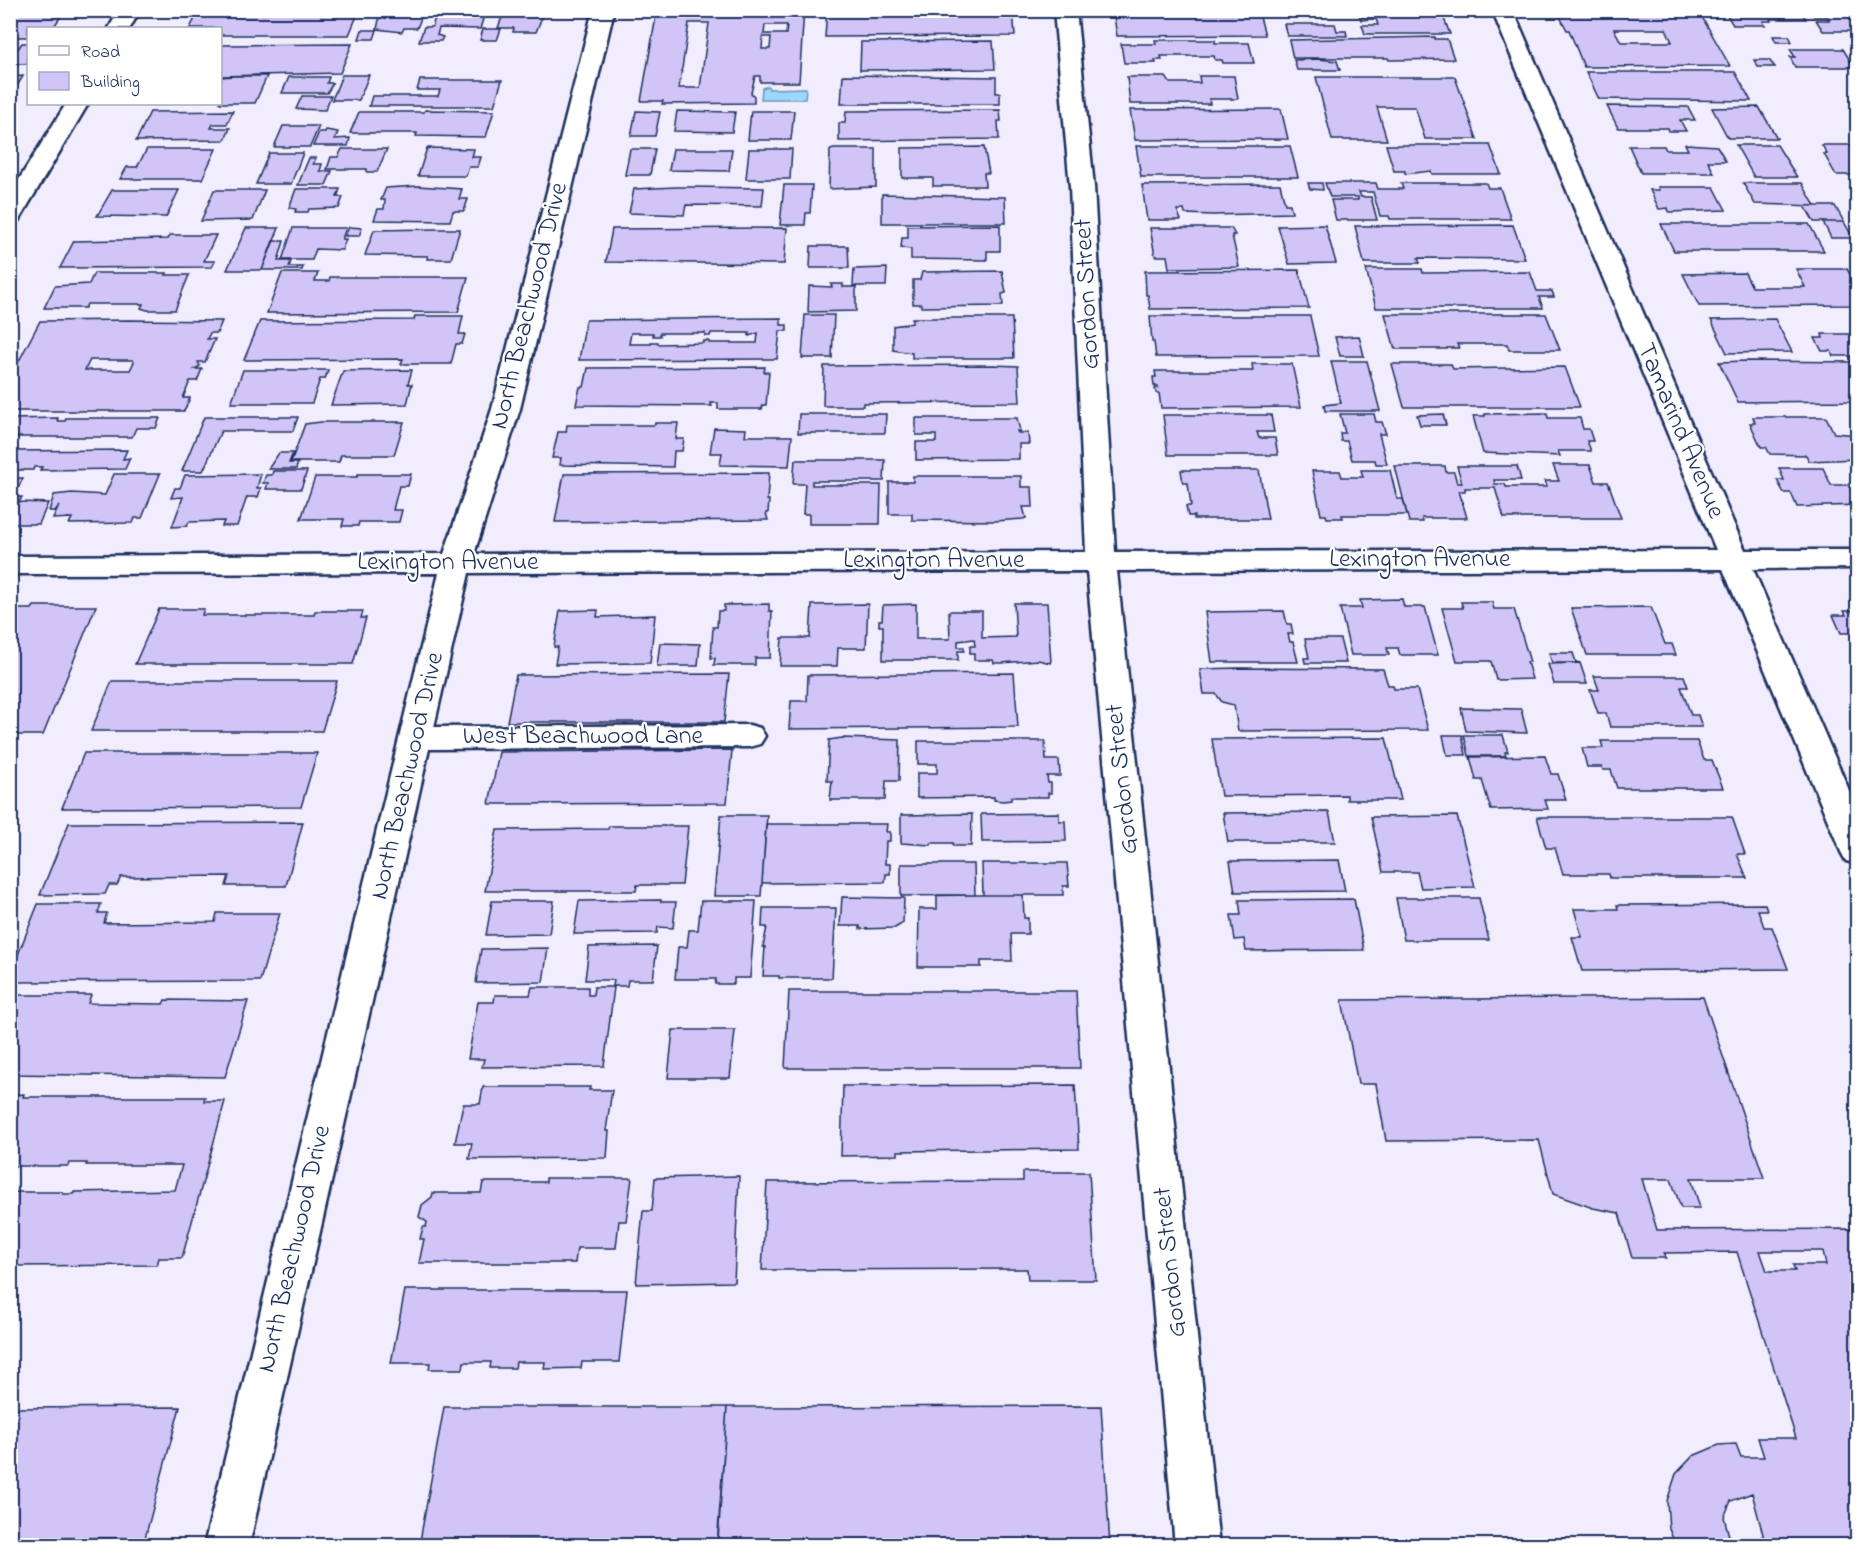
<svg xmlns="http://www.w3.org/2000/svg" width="1868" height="1556" font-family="'Indie Flower',sans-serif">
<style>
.water{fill:#9cd8fc;stroke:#6894bd;stroke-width:1.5}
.building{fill:#d1c4f6;stroke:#1b2f5e;stroke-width:1.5;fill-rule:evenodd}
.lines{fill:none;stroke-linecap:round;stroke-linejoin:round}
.minor-casing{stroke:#1b2f5e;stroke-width:5}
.minor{fill:#fff;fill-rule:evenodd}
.labels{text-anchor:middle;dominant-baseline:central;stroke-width:4.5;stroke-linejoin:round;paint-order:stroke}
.street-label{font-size:26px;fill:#1b2f5e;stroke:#fff}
</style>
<rect width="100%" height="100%" fill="#f1edfc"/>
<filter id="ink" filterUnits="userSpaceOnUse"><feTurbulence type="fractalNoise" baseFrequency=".0167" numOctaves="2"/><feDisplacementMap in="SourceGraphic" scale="12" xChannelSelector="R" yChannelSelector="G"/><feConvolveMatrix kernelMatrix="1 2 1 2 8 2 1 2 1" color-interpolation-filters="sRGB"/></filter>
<g filter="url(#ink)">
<path class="water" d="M768 86 769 89 806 88 805 99H761L762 88Z"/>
<path class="building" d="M10 10H65L53 28H28V37H10Z
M518 10 544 12 536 32H513L514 28H498L504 12Z
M804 10 799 82H760V76H755L751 93 754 96V103L662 104 663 101H641L657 11ZM689 23H709L700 88H679ZM765 25H787L786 34H764ZM763 37H771L770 49H762Z
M827 10H1013L1015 36 825 37Z
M1113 10H1258L1265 35 1117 36Z
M1560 10H1698L1730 66 1584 67 1569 30H1567L1559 15H1562ZM1614 29H1666L1672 42H1621Z
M1724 10H1800L1806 19H1770L1771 21H1763L1765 25H1733Z
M1810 10H1858V31H1823L1816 20H1829L1827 16H1814Z
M199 11H359L349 35H220V28H190Z
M398 11 423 13 417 28H404L402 32 377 29 380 15 398 13Z
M1358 11H1441L1450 34H1365L1362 25H1378L1376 19 1361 20Z
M442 12H485L480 29 439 28 437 35 443 37 441 41H419L424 27H432L435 18H439Z
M1284 24H1335L1337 31H1346L1347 36H1287Z
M483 29H501L497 40H480Z
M362 30H377L374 39H359Z
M1773 36H1789L1792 42H1776Z
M1435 37V39H1447L1454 59 1389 60 1388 58H1293L1289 40Z
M1155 40H1215V43H1249L1254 63H1223L1222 60H1215L1214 56H1161L1162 60H1155L1156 63H1124L1121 44H1156Z
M993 41 995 69 860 70 861 42Z
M22 43H28V64H10V60Z
M352 44 340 73 220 76V45Z
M1790 49H1843L1854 67H1795L1790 57H1795Z
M1319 59 1337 61 1340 70H1297L1294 60Z
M1754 60H1769L1775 67H1758Z
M1586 72H1735L1751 101 1599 99Z
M342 75H369L359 100H332Z
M843 75 996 77V93H1000V104H841Z
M23 76 10 98V77Z
M235 76H267L255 103H220V77Z
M1199 76H1234L1238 99H1209L1210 104H1130L1127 77H1166L1170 83H1200Z
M289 77H329L327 83H333L327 93H282Z
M1316 77H1455L1477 139H1425L1415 107H1377L1387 140H1332Z
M420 80H502L494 106H369L372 96H438L440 90H417Z
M302 96H331L325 110 296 109Z
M1607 106 1688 107 1695 120H1680L1686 131H1669L1668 128H1618Z
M1759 107 1777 138H1728L1712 108Z
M1281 109 1288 139 1135 140 1130 110Z
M425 110 494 111 486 137 416 136 417 133H350L359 112H424Z
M1000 110 1001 121H998L999 139 839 141V123H845L846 111Z
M233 111 227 124H213L211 128H230L225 140 136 141 150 112Z
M636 111 660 112 655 136H631Z
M677 111 735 112 732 132 674 131Z
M751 111H794L791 140H748Z
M283 126H319L310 147H274Z
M326 130 338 132 335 139 350 138 348 146H313L319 132H325Z
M1685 144 1717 146 1726 161H1708L1714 173H1641L1629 146H1664L1666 150H1688Z
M1386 145H1490L1501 174H1432L1431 171 1405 174V171H1394Z
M1736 145H1777L1797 177H1754Z
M1822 145H1858V175H1836L1824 154H1827Z
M1136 146H1290L1298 177H1141Z
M984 147 989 173H984L985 186H933V178H902V148Z
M427 148 474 149 472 157H481L478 167H469L466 176H418Z
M147 149H216L202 179H120L127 167H137Z
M342 149H387L377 172H367V169H327L331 157H338Z
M630 149H655L650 175H625Z
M673 149H732L729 171 669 170Z
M749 149H792L790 179H746Z
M834 149H876V187L829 189 830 150Z
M269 153H303L291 184H256Z
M309 158H316L313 164H322L320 171H332L326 185H298Z
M1308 183H1322L1323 190 1310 189Z
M1325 183H1376L1378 189H1403L1401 183H1486L1488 188H1500L1511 219H1390L1389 216H1380L1373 192H1359L1361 197H1371L1377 220H1336L1331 200H1358V197H1330Z
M1743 183H1802L1815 206 1755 204Z
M1280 184 1285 204H1290L1292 213 1213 215 1185 214 1184 210H1177L1181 220H1147L1142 185Z
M784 185H812L810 213H806L805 225H780Z
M418 186 462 189 459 199H468L464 211H453L450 221 374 220 378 209H384L385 200H381L386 188Z
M676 187H689L764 188 762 206 686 205 684 215 629 213 634 189Z
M1658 187H1714L1726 210 1669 212 1668 208 1659 209 1650 190H1659Z
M296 189H340L337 197H343L339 208 309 209 308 212H295L296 209 289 208Z
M112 190H179L166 217 97 216Z
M214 190H265L253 220 201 221Z
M882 194 1005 197 1006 223H882Z
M1805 206H1835L1844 222H1814Z
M1823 222H1844L1853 238H1831Z
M1661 224H1809L1824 251H1674Z
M1000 225V251H987V260L911 259V249L901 248 902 238H908V226Z
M1325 225 1336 263 1289 264 1278 226Z
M1513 225 1525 259 1418 258 1420 263H1364L1355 226Z
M349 227 362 228 359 236H345Z
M246 228H279L262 270H227Z
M293 228H346L342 239H346L342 250 316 249 312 260H282Z
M787 228 784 264 606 262 612 229Z
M1150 228H1231L1235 235H1232L1239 267 1169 268 1167 256H1155Z
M436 229H460L451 259H427L428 256 365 255 374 230Z
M170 235H216L204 261H215L212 267 60 268 74 241 168 239Z
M273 241H284L278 261H291L289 267H303L302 270H262Z
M811 246H848L849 268H810Z
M887 268 886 286H853L854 269Z
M1366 269H1422L1423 273 1530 272 1537 291H1552L1554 297H1539L1543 308H1376Z
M1796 269H1847L1858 287V305L1699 306 1683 274 1745 273 1752 287H1805Z
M1299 270 1309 308 1150 309 1148 295H1146L1145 271Z
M1002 271 1006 293 1002 294 1003 306 921 307V304H913V280H920L922 272Z
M94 273H167L166 275H189L175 310H147L141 308 143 304H87L85 308H44L55 286 89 284Z
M282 273H318L315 281H329L330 277H468L458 312 267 313Z
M831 284H843V287H856V311L808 312 809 286 832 287Z
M1385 314H1546L1560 350H1509L1507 344H1457L1459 348H1447V349H1395Z
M805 315H834L832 358H802Z
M415 316H463L459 334H465L462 344H456L451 364H401L403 359 244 360 260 321 414 320Z
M1150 316H1310L1319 356 1156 357 1154 342H1152Z
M781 318V325H787V331H780L777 359 579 360 586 320ZM631 333H653V336H660V333H705V336H710L711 333H749V336L758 333 757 343H709V341H703V343L658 344V342H651V344H629Z
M912 318H1012L1014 358H912V353L893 350V326L912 323Z
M1775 319 1792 352 1727 353 1711 320Z
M129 320 222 321 217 333H210L207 339H215L205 362H198L200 366 195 369H202L197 381H190L183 398H190L184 411H10V378L40 321ZM90 360H132L134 362 130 370H85Z
M1822 334H1858V356H1833L1831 351H1822L1815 338H1823Z
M1359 336 1364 356H1340L1335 337Z
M1331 361H1367L1380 411H1325L1324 405 1341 403Z
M1746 361 1858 362V401L1738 402 1719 362Z
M1252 364H1292L1301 407 1161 408 1159 393H1156L1155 388H1158V386H1154L1153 377H1156L1155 371H1253Z
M1392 364H1451L1453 369 1565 367 1580 407H1404Z
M993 365 1018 366 1020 402 863 403V406H823L824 366Z
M765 367 764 372H769L766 405H763L762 409H718V403H711L712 406 576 405 580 387H584L588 368Z
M243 370H328L325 379H320L312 403H231Z
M412 370 408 384H412L407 404 331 405 343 371Z
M1547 413 1548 418H1580L1583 429H1589L1593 441H1587L1591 451H1558L1560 456 1483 453 1473 416H1485V414Z
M799 414H886L885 433H798Z
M1340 414H1374L1376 422H1382L1386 434H1379L1387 464H1376L1375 460H1352L1347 441H1341L1340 433H1345Z
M1443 414 1446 425H1420L1417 415Z
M1163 415H1271L1274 432H1257L1259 438H1275L1278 455H1168Z
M204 417H298L293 431H221L203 471H182Z
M1753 417H1826L1834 433 1858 435V459L1809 461 1806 455 1770 454 1766 447H1761L1750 423H1755Z
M58 418 57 421H65L66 418H160L156 428H136L132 437H10V419Z
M916 418H1017L1020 431H1017L1018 433H1028L1029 444H1019V459L916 460V442H936V435H916Z
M321 422H404L394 455H341L339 462H291L305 424Z
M655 423H678L676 439H684L682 451H674L673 467 560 465 561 458H552L558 432H566L567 425H654Z
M714 428 746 429 745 436H792L789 466 720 465 722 453H710Z
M127 450 123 459 130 458 125 469 40 470 42 467H34L33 470H10V451Z
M279 453H293L289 463H298L296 469H268Z
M795 460H885L884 481H812V485H881L880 524H809V514H803L805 484H793Z
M1553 465H1590L1596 482H1608L1621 518H1504L1495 488H1465V491H1459L1467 518H1422L1423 522H1409L1395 466H1445L1446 472H1454L1457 483H1462L1457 466H1517L1521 480H1494L1495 484H1505L1506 487H1547L1545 481H1559Z
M1779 468H1823L1831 485H1850L1858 499V505L1797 507 1791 493H1784L1777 480H1784Z
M1181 470H1259L1268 519H1194V516H1188L1186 506H1191L1188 483H1183Z
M1361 470H1390L1397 499H1403L1407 515H1342L1343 518H1327L1326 515H1321L1312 471H1340L1342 477H1363Z
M273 471H307L301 489H266L268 483H263L266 475H272Z
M769 473 767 500H769L768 513H766L768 520 555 522 564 474Z
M114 474H160L142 518H135L133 523 69 524 72 518 53 519 59 506 55 511H49L54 495 72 493 105 495Z
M261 474 257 488H261L258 497H247L237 526H222L224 521 189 522 187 526 172 527 183 497 171 498 175 488H180L185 475Z
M358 474H411L408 486H399L393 510H402L399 522H359L358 526H342L344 519H301L315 477H357Z
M913 476H1021V487H1032L1033 507H1023L1026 518 1023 519 995 521 912 520V514H889V482H913Z
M10 478H23L14 497H22L19 502 48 503 39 524H10Z
M1402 599 1404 607H1425L1438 655H1400L1398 648H1387L1389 655H1351L1340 608H1362L1360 600Z
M1461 602H1492L1494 609H1514L1530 662H1527L1532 679 1496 680 1491 661H1457L1442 608H1463Z
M1014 603H1047L1051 663 1038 660 1002 663H994L993 660H974V653H970V646H975L974 639 958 641V647H964V651H958V660H883V626H879V620H882L883 605 916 604V639H950L949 611H982V638L1016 637Z
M769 604V611H772L770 658H755V665H714L715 658H711L713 627H717L718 611H724V605Z
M868 604 866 648H838L837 666H780L782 638H810L812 605Z
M34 606H96L43 735H10V609H32Z
M1651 607 1665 644H1672L1676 655H1587L1571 608Z
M159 609H204L202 615H314L315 611H363L361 618H366L353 664H135Z
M598 610 597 617 655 615 650 663 555 664 558 647H554L560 611Z
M1284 611 1287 624H1291L1293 634H1288L1290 642H1293L1298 662H1212L1205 612Z
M1844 611H1858V640L1854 633H1841L1833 615H1846Z
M1305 639H1340L1346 663H1305L1304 658H1309Z
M660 643 700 644 698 666H657Z
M1549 653H1573L1576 662 1580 663H1552Z
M1580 663 1587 684H1554L1548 664Z
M1240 668 1383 669 1388 685H1393L1394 689H1417L1428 730 1238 731 1234 705 1222 702 1216 694H1204L1200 669Z
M1014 673 1018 727 789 729 791 701H807L808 675Z
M729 674 724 722H507L516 675Z
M1594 676H1684L1688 687H1681L1691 715H1698L1702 727H1610L1606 713H1598L1590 690H1599Z
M112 681H337L322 731H91Z
M1461 708 1521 709 1527 733 1466 731Z
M1443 735H1462L1466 755H1447Z
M1464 735H1503L1508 752H1505L1506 756H1469Z
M842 738 900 740 899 781H886L885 800H830L832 781H827L829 740Z
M1386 738 1401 800H1347V795L1221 796 1212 739Z
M918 741H1045L1046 760H1059L1060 776H1047L1048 783H1051V793H1048V797H1011V800L1003 801 994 800V797L917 798V773H937V764H918Z
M1601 741H1697L1704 760H1712L1723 788H1617L1611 770H1603L1602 767H1587L1582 748H1603Z
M732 750 727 803 489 804 499 752Z
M84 753H317L301 807 62 808Z
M1545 756 1551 774H1558L1566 800H1545L1548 809 1491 810 1482 780H1476L1470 757Z
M1329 812 1335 842H1228L1223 813Z
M1059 813V821H1065L1066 841 982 842 981 814Z
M972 814 971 846H953V843H931V845L901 843V815Z
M721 815H767L761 896H714Z
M1457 816 1475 887 1421 888 1417 872H1383L1371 817Z
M1537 817H1732L1745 854H1737L1747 878H1610L1609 874H1563L1555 848H1546Z
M303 822 286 886H226L229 876 121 877 117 885H109L105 894 40 895 69 823Z
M766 824H887L886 832H890V841H886L885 864H890V874H886L885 882 762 883Z
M609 826H688L682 885H637L636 891H485L497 830 608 829Z
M1339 860 1345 891 1235 892 1230 861Z
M982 863H1067L1069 886H1063V895H983Z
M901 864H974L975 895 901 896Z
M937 895H1023L1024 918H1028V934H1011L1012 961H981V967H918L919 909H937Z
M842 897 904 898 903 923 895 928 860 929V926H840Z
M1396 898H1479L1489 940H1404Z
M1354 899 1364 950 1246 951 1244 939 1235 940 1231 915H1241L1239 900Z
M661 900V902H676L673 928 658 927 657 933 574 934 579 901Z
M492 901H554L549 934 486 935Z
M701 901H756L750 978H734V984H715L716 979H675L678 947H687L689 930H698Z
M38 904H101L98 913H107L104 923 215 922 217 913H280L260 981 10 982V975Z
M1765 904 1767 910H1758L1764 927H1772L1788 969 1582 971 1572 937H1582L1574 909H1618L1617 905Z
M763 908H836L832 978H779V976H763L765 947H763L767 927H762Z
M657 946 653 980H628L627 986H613L614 980H585L589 947Z
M548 948 543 982 476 983 481 949Z
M532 987H588V995H593L594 987H614L604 1066 482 1067 484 1059H468L478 1002H494L495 995H530Z
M789 991H1076L1080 1068H785Z
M10 995H91L88 1003 163 1004 165 1000 248 1001 225 1077 10 1074Z
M1703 997 1764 1178H1691L1700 1208H1681L1671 1179H1642L1657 1230 1858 1229V1546H1766L1752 1493 1731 1501 1724 1517 1730 1540 1736 1546H1676L1669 1529 1667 1501 1676 1474 1693 1456 1719 1445 1736 1444 1741 1457H1764L1758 1438H1796L1737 1252 1664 1253 1666 1258H1632L1619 1213 1593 1208 1553 1194 1539 1140 1386 1141 1376 1084H1358L1342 1000ZM1760 1251H1823L1826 1265H1793L1795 1271H1767Z
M673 1030H735L730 1078H668Z
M1075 1085 1079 1149 898 1151V1155L841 1156 843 1086Z
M483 1087H590L589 1090H612L606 1131H609L607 1158 469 1159 472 1143H455L463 1104H480Z
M24 1094 23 1097H205L204 1101H225L182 1258H159L157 1265 10 1266V1192H63V1194H74V1192L175 1190 182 1165H86L87 1163H69L68 1166H10V1095Z
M1023 1172H1089L1096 1280H1028L1027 1269 762 1270 767 1182 1023 1181Z
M739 1176 734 1282 636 1284 643 1211H652L655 1178Z
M546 1178H632L626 1221H619L616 1248H577L575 1263H419L424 1239H420L423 1227H426L427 1222 419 1217 422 1205 432 1197 433 1193H481L483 1182H546Z
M405 1290H627L619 1362H582L581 1368 544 1369 545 1362H516L515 1368H490L491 1362H464L463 1369H429L430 1363H391Z
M1101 1406 1110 1546H717L727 1407Z
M180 1407 145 1538H10V1408Z
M444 1407H727L718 1540 420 1541Z
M718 1540 717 1546H321L322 1541Z"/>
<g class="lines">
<g class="minor-casing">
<path id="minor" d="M119 10H140L130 28H109Z
M593 10H614L520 409 474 554 1086 552 1070 187 1054 10H1076L1094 187 1115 552 1716 550 1492 10H1513L1745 550H1858V568L1753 569 1858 811V864L1846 861 1841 852 1723 569 1117 571 1219 1546H1175L1087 571 469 573 434 727 749 725 760 728 765 736 760 744 749 747 429 749 249 1546H204L439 573 10 574V556L444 554 492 409Z
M66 104H88L22 215 19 220 10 222V194Z"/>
</g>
<use href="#minor" class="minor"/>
</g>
</g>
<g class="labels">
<g class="street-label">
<text transform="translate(1088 294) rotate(-93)">Gordon Street</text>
<text transform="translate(530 306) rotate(-76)">North Beachwood Drive</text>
<text transform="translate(1680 431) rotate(67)">Tamarind Avenue</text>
<text x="1420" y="560">Lexington Avenue</text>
<text x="934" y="561">Lexington Avenue</text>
<text x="448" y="563">Lexington Avenue</text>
<text x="583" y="737">West Beachwood Lane</text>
<text transform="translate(408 776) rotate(-77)">North Beachwood Drive</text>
<text transform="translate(1123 779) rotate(-96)">Gordon Street</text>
<text transform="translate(295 1249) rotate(-77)">North Beachwood Drive</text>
<text transform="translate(1171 1262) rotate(-96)">Gordon Street</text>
</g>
</g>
<rect width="1868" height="1556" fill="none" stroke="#fff" stroke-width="36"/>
<rect x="18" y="18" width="1832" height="1520" fill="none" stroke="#1b2f5e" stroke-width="2" filter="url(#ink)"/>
<rect x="27" y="27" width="195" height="78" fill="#ffffff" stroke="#a4acbf" stroke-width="1.5"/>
<rect x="39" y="46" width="30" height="9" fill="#ffffff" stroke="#a4acbf" stroke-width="1.5"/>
<text x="81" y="57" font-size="18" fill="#1b2f5e">Road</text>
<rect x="39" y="72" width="30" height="18" fill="#d1c4f6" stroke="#a4acbf" stroke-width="1.5"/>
<text x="81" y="87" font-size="18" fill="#1b2f5e">Building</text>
</svg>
